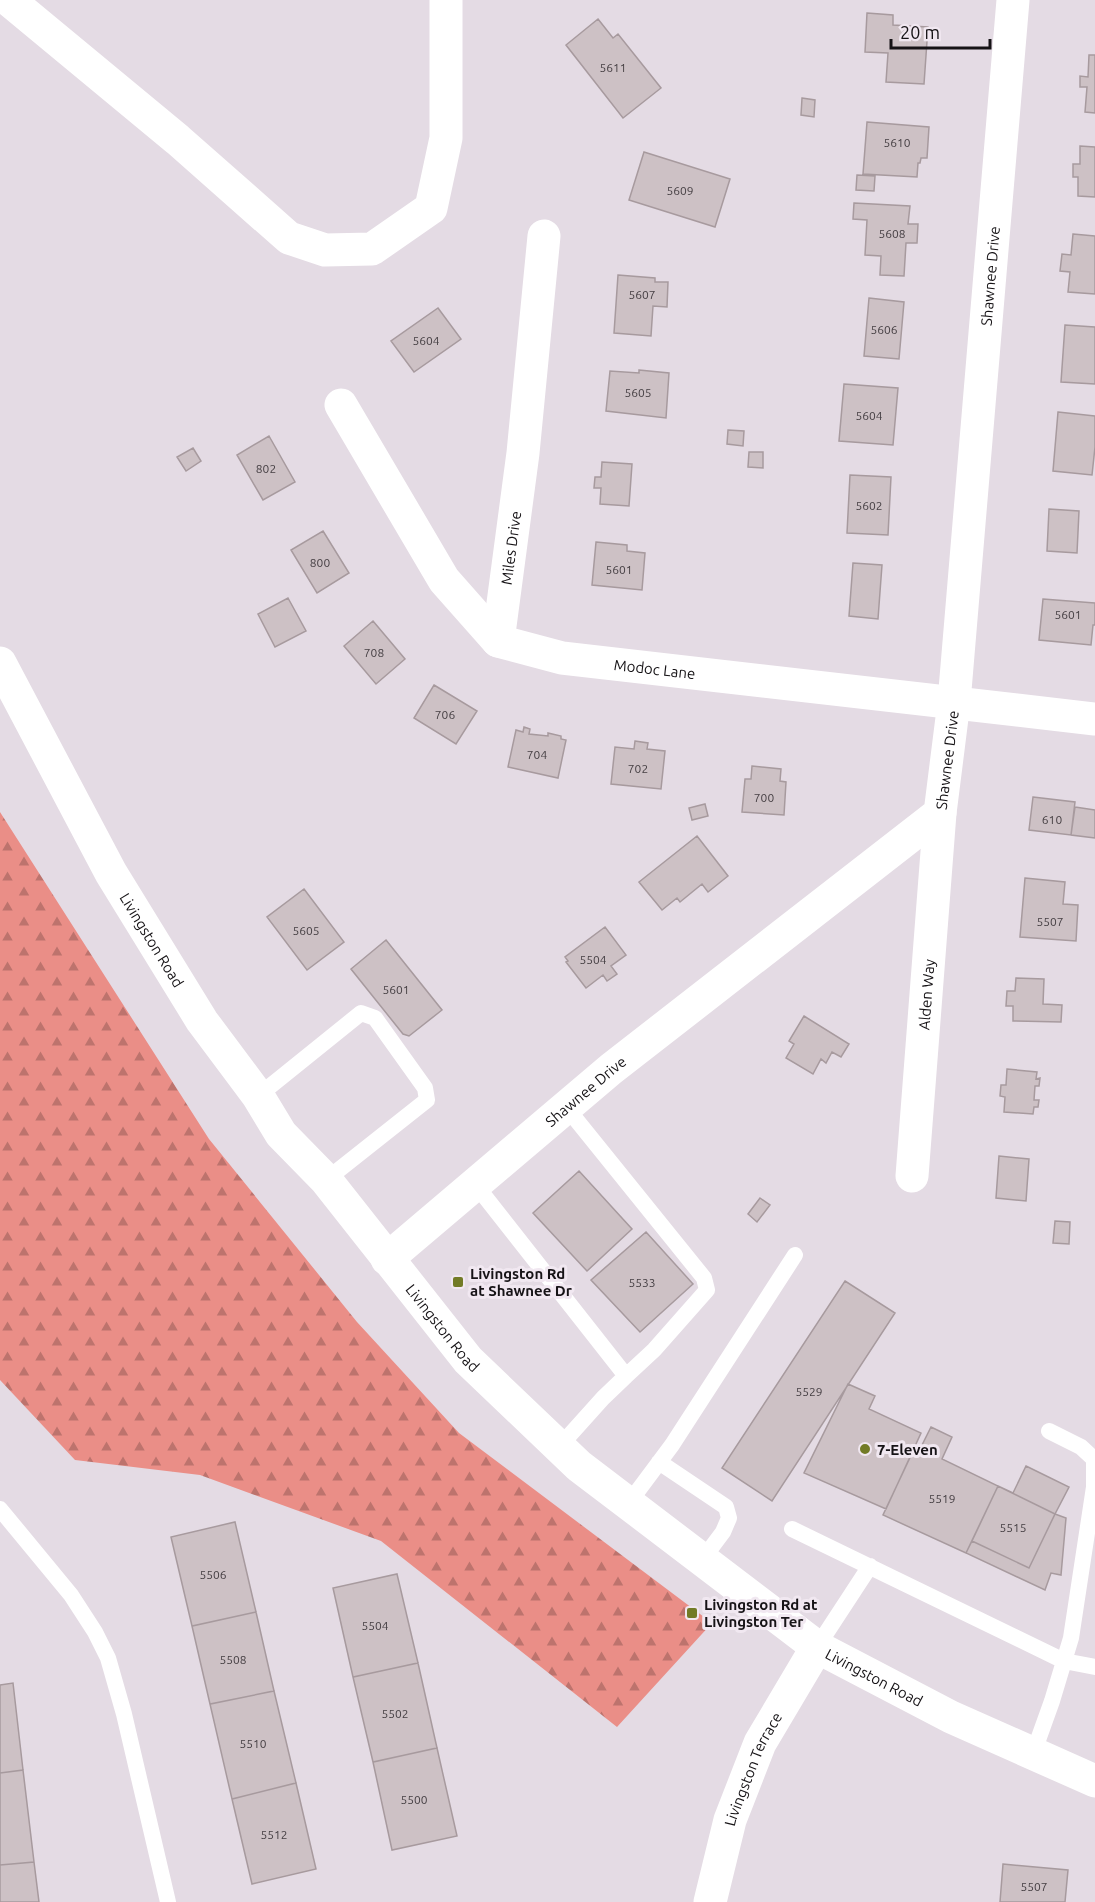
<svg xmlns="http://www.w3.org/2000/svg" width="1095" height="1902" font-family="Ubuntu,sans-serif">
<style>
.forest{fill:url(#forest-firs)}
.building{fill:#cdc1c5;stroke:#a79a9e;stroke-width:1.5}
.lines{fill:none;stroke-linecap:round;stroke-linejoin:round}
.lane{stroke:#fff;stroke-width:16}
.street{stroke:#fff;stroke-width:33}
.secondary{stroke:#fff;stroke-width:33}
.poi-dot{fill:#727b26;stroke:#f1e8f1;stroke-width:2}
.labels{text-anchor:middle;dominant-baseline:central;stroke-width:6;stroke-linejoin:round;paint-order:stroke}
.number-label{font-size:12px;fill:#443e42}
.street-label{font-size:15px;fill:#161316;stroke:#f1e8f1}
.poi-label{font-size:15px;font-weight:bold;fill:#161316;stroke:#f1e8f1;text-anchor:start}
</style>
<defs>
<pattern id="forest-firs" width="22" height="20" patternUnits="userSpaceOnUse" patternTransform="scale(1.5)"><rect width="22" height="20" fill="#ea8e87"/><path d="M5 1l3.5 6h-7zM16 11l3.5 6h-7z" fill="#bd736d"/></pattern>
</defs>
<rect width="100%" height="100%" fill="#e4dbe4"/>
<path class="forest" d="M0 812 209 1139 357 1322 459 1433 712 1623 617 1727 381 1541 200 1475 75 1460 0 1380Z"/>
<path class="building" d="M867 13 893 15V25L928 27 924 84 886 82 888 53 865 52Z
M598 19 613 38 618 34 661 88 623 118 566 45Z
M1089 55H1095V113L1085 112 1087 87H1080V76L1088 77Z
M802 98 815 100 814 117 801 115Z
M867 122 929 127 927 158H921L920 163H918L917 177 863 174Z
M1080 146 1095 147V197L1078 196V177H1073V164H1080Z
M644 152 730 179 715 227 629 200Z
M857 175 875 176 874 191 856 190Z
M854 203 910 206 908 224H918L917 243H906L904 276 880 275 881 256 865 255 867 220 853 219Z
M1073 234 1095 236V294L1068 292 1070 272 1060 271 1062 254 1071 255Z
M618 275 655 278V282H668L667 307 653 306 651 336 614 333Z
M869 298 904 302 899 359 864 356Z
M438 308 461 339 414 372 391 341Z
M1065 325 1095 327V384L1061 382Z
M639 370 669 373 666 418 606 411 610 371 639 373Z
M844 384 898 388 893 445 839 441Z
M1058 412 1095 416V447L1092 475 1053 471Z
M728 430 744 431 743 446 727 444Z
M269 436 295 482 263 500 237 455Z
M193 448 201 461 186 471 177 457Z
M749 452H763V468L748 467Z
M602 462 632 464 629 506 600 504 601 488H594L595 477H601Z
M850 475 891 477 888 535 847 533Z
M1049 509 1079 511 1077 553 1047 551Z
M323 531 349 573 317 593 291 550Z
M596 542 627 545V551L645 553 642 590 592 585Z
M853 563 882 565 878 619 849 616Z
M288 598 306 631 275 647 258 614Z
M1043 599 1095 603V625H1093L1091 645 1039 640Z
M373 621 405 659 376 684 344 646Z
M434 685 477 711 456 744 414 718Z
M524 727 530 729 529 734 548 736V733L561 736V739L566 740 558 778 508 767 516 730 523 732Z
M635 741 648 743 647 749 665 751 661 789 611 784 615 747 634 749Z
M752 766 781 769 780 781 786 782 784 815 742 812 745 779H751Z
M1033 797 1075 802 1071 835 1029 830Z
M705 804 708 816 692 820 689 808Z
M1075 807 1095 810V838L1071 835Z
M697 836 728 876 708 892 702 884 680 902 677 898 662 910 639 882Z
M1025 878 1065 882 1063 904 1078 905 1076 941 1020 937Z
M304 889 344 942 307 970 267 917Z
M605 927 626 955 611 966 617 974 607 981 603 975 586 988 566 962 568 961 565 957Z
M386 940 442 1010 409 1036 403 1034 351 969Z
M1016 978 1044 979 1043 1004 1062 1005 1061 1022 1013 1021V1006H1006L1007 991H1015Z
M804 1016 849 1044 841 1057 832 1052 826 1063 821 1059 813 1074 786 1058 794 1044 789 1041Z
M1007 1069 1037 1072 1036 1079 1040 1078 1039 1086H1035L1034 1100H1039L1038 1107H1034L1033 1114 1004 1112 1005 1097 1000 1096 1001 1085H1006Z
M999 1156 1029 1159 1026 1201 996 1198Z
M579 1171 632 1229 587 1271 533 1213Z
M760 1198 770 1205 757 1222 748 1214Z
M1055 1221 1070 1222 1069 1244 1053 1243Z
M646 1232 693 1284 640 1332 591 1280Z
M845 1281 895 1313 772 1501 722 1468Z
M848 1384 875 1396 869 1409 921 1433 886 1509 804 1473Z
M931 1427 952 1437 942 1459 998 1486 966 1553 883 1515 915 1447 920 1449Z
M1026 1466 1069 1487 1055 1514 998 1486 1013 1493Z
M998 1486 1055 1514 1029 1568 972 1541Z
M1055 1514 1066 1518 1061 1575 1051 1573 1045 1590 966 1553 972 1541 1029 1568Z
M235 1522 256 1612 192 1626 171 1537Z
M397 1574 418 1663 353 1677 333 1588Z
M256 1612 274 1691 210 1704 192 1626Z
M418 1663 437 1748 373 1762 353 1677Z
M13 1683 23 1770 0 1773V1685Z
M274 1691 296 1783 232 1799 210 1704Z
M437 1748 457 1836 392 1850 373 1762Z
M23 1770 34 1862 0 1865V1773Z
M296 1783 316 1869 252 1884 232 1799Z
M34 1862 39 1902H0V1865Z
M1003 1864 1068 1870 1065 1902H1000Z"/>
<g class="lines">
<path class="lane" d="M258 1096 361 1013 375 1018 425 1088 427 1100 326 1180
M566 1107 704 1278 707 1290 654 1350 626 1376
M475 1184 626 1376 603 1398 559 1447
M659 1462 726 1507 729 1518 723 1532 702 1560
M628 1504 672 1445 795 1255
M0 1509 71 1595 95 1632 108 1658 124 1714 168 1902
M792 1529 1064 1661 1095 1667
M817 1647 870 1566
M1033 1754 1052 1701 1071 1638 1094 1487V1459L1081 1447 1049 1431"/>
<g class="street">
<path d="M9 0 178 140 289 238 325 250 372 249 431 208 446 138V0"/>
<path id="s1" d="M341 405 444 580 498 641 562 658 1095 719"/>
<path id="s2" d="M498 641 523 453 544 236"/>
<path id="s3" d="M912 1176 940 813"/>
<path id="s4" d="M387 1259 611 1069 940 813 954 702 1013 0"/>
</g>
<g class="secondary">
<path id="s5" d="M0 663 111 873 202 1021 258 1096 281 1134 326 1180 468 1360 579 1466 817 1647 951 1717 1095 1781"/>
<path id="s6" d="M710 1902 730 1820 760 1743 817 1647"/>
</g>
</g>
<g class="poi-dot">
<rect x="452" y="1276" width="12" height="12" rx="3"/>
<circle cx="865" cy="1449" r="6"/>
<rect x="686" y="1607" width="12" height="12" rx="3"/>
</g>
<g class="labels">
<g class="number-label">
<text x="613" y="67">5611</text>
<text x="897" y="142">5610</text>
<text x="680" y="190">5609</text>
<text x="892" y="233">5608</text>
<text x="642" y="294">5607</text>
<text x="884" y="329">5606</text>
<text x="426" y="340">5604</text>
<text x="638" y="392">5605</text>
<text x="869" y="415">5604</text>
<text x="266" y="468">802</text>
<text x="869" y="505">5602</text>
<text x="320" y="562">800</text>
<text x="619" y="569">5601</text>
<text x="1068" y="614">5601</text>
<text x="374" y="652">708</text>
<text x="445" y="714">706</text>
<text x="537" y="754">704</text>
<text x="638" y="768">702</text>
<text x="764" y="797">700</text>
<text x="1052" y="819">610</text>
<text x="1050" y="921">5507</text>
<text x="306" y="930">5605</text>
<text x="593" y="959">5504</text>
<text x="396" y="989">5601</text>
<text x="642" y="1282">5533</text>
<text x="809" y="1391">5529</text>
<text x="942" y="1498">5519</text>
<text x="1013" y="1527">5515</text>
<text x="213" y="1574">5506</text>
<text x="375" y="1625">5504</text>
<text x="233" y="1659">5508</text>
<text x="395" y="1713">5502</text>
<text x="253" y="1743">5510</text>
<text x="414" y="1799">5500</text>
<text x="274" y="1834">5512</text>
<text x="1034" y="1886">5507</text>
</g>
<g class="street-label">
<text stroke="none"><textPath href="#s4" startOffset="1250">Shawnee Drive</textPath></text>
<text stroke="none"><textPath href="#s2" startOffset="94">Miles Drive</textPath></text>
<text stroke="none"><textPath href="#s1" startOffset="444">Modoc Lane</textPath></text>
<text stroke="none"><textPath href="#s4" startOffset="764">Shawnee Drive</textPath></text>
<text stroke="none"><textPath href="#s5" startOffset="316">Livingston Road</textPath></text>
<text stroke="none"><textPath href="#s3" startOffset="182">Alden Way</textPath></text>
<text stroke="none"><textPath href="#s4" startOffset="260">Shawnee Drive</textPath></text>
<text stroke="none"><textPath href="#s5" startOffset="802">Livingston Road</textPath></text>
<text stroke="none"><textPath href="#s5" startOffset="1360">Livingston Road</textPath></text>
<text stroke="none"><textPath href="#s6" startOffset="140">Livingston Terrace</textPath></text>
</g>
<g class="poi-label">
<text x="470" y="1273">Livingston Rd<tspan x="470" dy="17">at Shawnee Dr</tspan></text>
<text x="877" y="1449">7-Eleven</text>
<text x="704" y="1604">Livingston Rd at<tspan x="704" dy="17">Livingston Ter</tspan></text>
</g>
</g>
<path d="M891 39v9h99v-9" fill="none" stroke="#161316" stroke-width="3"/>
<text x="900" y="39" font-size="18" fill="#161316" stroke="#f1e8f1" stroke-width="4.5" paint-order="stroke">20 m</text>
</svg>
